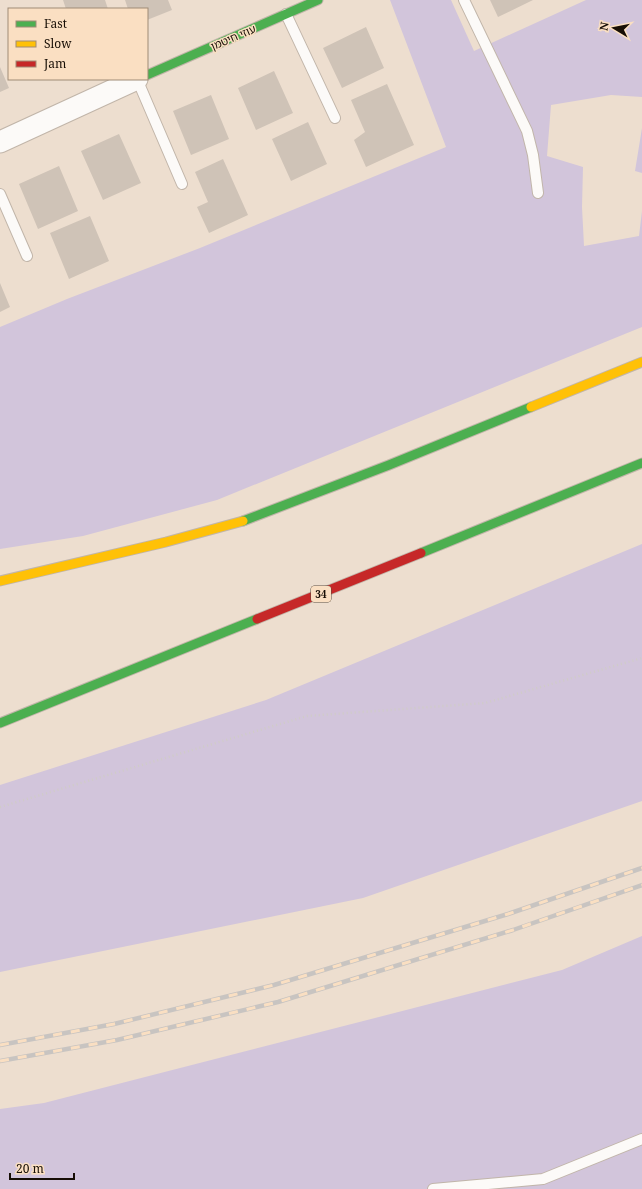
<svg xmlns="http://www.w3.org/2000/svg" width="642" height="1189" font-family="'Noto Serif','Noto Sans Hebrew',serif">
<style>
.green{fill:#d2c5db}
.building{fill:#cfc3b7}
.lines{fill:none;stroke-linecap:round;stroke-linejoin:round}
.lane-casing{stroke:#c1b5a9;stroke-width:12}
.street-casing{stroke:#c1b5a9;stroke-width:23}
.fast-casing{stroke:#c1b5a9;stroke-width:11}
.slow-casing{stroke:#c1b5a9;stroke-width:11}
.jam-casing{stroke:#c1b5a9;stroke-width:11}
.path{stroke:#d0ccc7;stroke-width:2.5;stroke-dasharray:1 3;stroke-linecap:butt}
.lane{stroke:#fcfaf8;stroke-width:10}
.street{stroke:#fcfaf8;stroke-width:21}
.fast{stroke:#4caf50;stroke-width:9}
.slow{stroke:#ffc107;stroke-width:9}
.jam{stroke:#c62828;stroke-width:9}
.rail-casing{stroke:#c8c4c1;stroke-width:4.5}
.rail{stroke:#fadfc2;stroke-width:3;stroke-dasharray:9;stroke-linecap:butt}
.labels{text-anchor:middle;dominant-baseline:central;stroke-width:3;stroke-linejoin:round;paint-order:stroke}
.shield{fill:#fadfc2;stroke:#5b4d3e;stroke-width:1}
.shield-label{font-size:10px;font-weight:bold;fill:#170e05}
.street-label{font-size:11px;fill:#170e05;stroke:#fadfc2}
</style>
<rect width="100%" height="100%" fill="#eddecf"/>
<path class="green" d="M390 0H451L474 51 586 0H642V97L611 95 551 105 547 156 583 167 582 207 584 246 639 236 642 211V327L217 500 83 536 0 549V327L67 299 200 248 446 147Z
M642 128V173L635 171Z
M642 544V801L363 898 0 972V785L266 700Z
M642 936V1189H0V1109L44 1103 562 970Z"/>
<path class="building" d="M63 0H105L108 9H66Z
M125 0H168L172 10 147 20V9H128Z
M490 0H533L498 17Z
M366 27 384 68 342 88 323 48Z
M0 67 9 88 0 92Z
M274 71 293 113 256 130 238 88Z
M387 84 414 145 366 167 354 140 365 132 351 100Z
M211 95 229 139 191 155 173 111Z
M308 122 327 164 291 181 272 139Z
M119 134 141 183 103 200 81 151Z
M223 159 248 215 209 233 197 207 208 202 195 172Z
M59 166 78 211 38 229 19 184Z
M90 216 109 261 69 279 50 233Z
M0 283 10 307 0 312Z"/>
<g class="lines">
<g class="lane-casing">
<path id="lane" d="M464 0 527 131 533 155 538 193
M286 14 335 118
M137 79 182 184
M0 194 27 256
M433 1189 543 1179 642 1139"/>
</g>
<g class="street-casing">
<path id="street" d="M0 142 137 79"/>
</g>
<g class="fast-casing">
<path id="fast" d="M147 75 318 0
M243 521 389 465 531 407
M421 553 642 463
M0 723 257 619"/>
</g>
<g class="slow-casing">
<path id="slow" d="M531 407 642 362
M0 581 166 542 243 521"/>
</g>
<g class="jam-casing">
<path id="jam" d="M257 619 421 553"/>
</g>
<path class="path" d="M0 807 307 716 485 703 642 658"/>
<use href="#lane" class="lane"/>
<use href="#street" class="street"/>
<use href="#fast" class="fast"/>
<use href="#slow" class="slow"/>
<use href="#jam" class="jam"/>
<g class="rail-casing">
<path id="rail" d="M0 1045 114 1024 274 985 508 914 642 868
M0 1061 117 1040 278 1002 513 930 642 885"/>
</g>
<use href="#rail" class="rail"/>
</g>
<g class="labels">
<rect class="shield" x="311" y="586" width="20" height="16" rx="3"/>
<g class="shield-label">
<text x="321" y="594">34</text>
</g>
<g class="street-label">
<text transform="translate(233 37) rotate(-23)">עוזי חיטמן</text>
</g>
</g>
<rect x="8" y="8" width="140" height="72" fill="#fadfc2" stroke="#9f8b76"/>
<rect x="16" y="21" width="20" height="6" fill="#4caf50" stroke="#9f8b76"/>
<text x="44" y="28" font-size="12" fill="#170e05">Fast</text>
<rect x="16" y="41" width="20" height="6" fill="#ffc107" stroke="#9f8b76"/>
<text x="44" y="48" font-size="12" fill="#170e05">Slow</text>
<rect x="16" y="61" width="20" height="6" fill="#c62828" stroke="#9f8b76"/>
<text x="44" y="68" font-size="12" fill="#170e05">Jam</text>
<g transform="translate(614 28) rotate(280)" stroke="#fadfc2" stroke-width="3" paint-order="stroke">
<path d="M0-3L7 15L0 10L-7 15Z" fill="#170e05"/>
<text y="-6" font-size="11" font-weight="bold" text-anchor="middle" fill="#170e05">N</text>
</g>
<path d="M10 1173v6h64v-6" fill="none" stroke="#170e05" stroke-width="2"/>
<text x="16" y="1173" font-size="12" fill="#170e05" stroke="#fadfc2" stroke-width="3" paint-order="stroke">20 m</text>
</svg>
